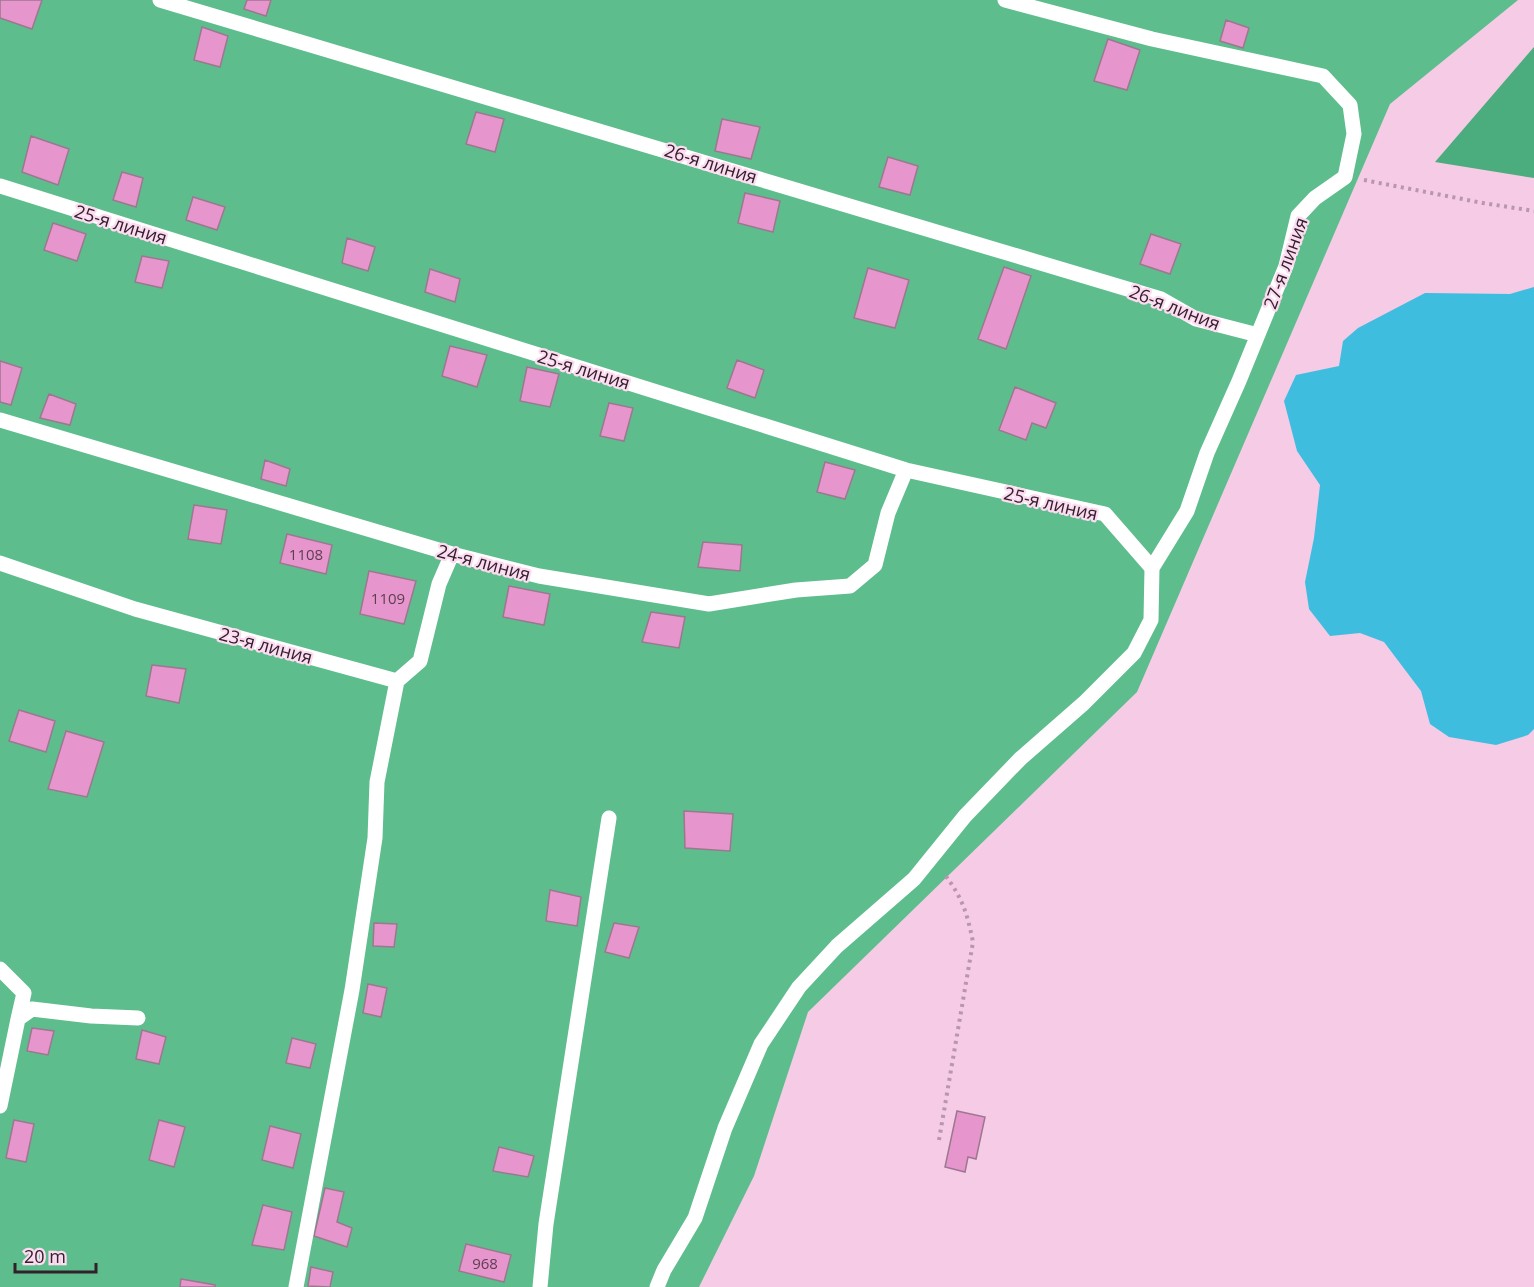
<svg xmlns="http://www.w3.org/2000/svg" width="1534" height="1287" font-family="'Open Sans',sans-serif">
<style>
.green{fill:#5ebd8d}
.forest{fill:#4bad7d}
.water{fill:#3ebddf}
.building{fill:#e696cc;stroke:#9d7790;stroke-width:1.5}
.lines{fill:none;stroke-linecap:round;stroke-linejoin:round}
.path{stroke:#b896ac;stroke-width:4;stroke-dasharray:3 4.5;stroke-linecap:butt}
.service{stroke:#fff;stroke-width:15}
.labels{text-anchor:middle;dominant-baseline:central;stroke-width:4.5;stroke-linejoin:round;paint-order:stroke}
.number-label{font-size:15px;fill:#5e3e53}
.street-label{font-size:18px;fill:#31212b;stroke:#fddbf1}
</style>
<rect width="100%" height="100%" fill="#f5cbe6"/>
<path class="green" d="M0 0H1518L1390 104 1137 692 808 1012 754 1176 699 1287H0Z"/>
<path class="forest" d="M1534 47V178L1435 162Z"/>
<path class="water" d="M1534 287V729L1528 735 1496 745 1449 737 1430 724 1421 691 1384 642 1360 633 1330 636 1309 609 1305 582 1314 538 1320 485 1297 451 1284 401 1296 375 1339 366 1343 341 1358 328 1425 293 1510 294Z"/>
<path class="building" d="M0 0H42L32 29 0 18Z
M247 0H271L266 16 244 9Z
M1226 20 1249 28 1243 48 1220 41Z
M202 27 228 36 220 67 194 60Z
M1108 39 1140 50 1127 90 1094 81Z
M476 112 504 119 495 152 466 144Z
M722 119 760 127 751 159 715 151Z
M31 136 69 149 58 185 22 172Z
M888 157 918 166 910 195 879 187Z
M122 172 143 178 136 207 113 200Z
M745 193 780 201 773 232 738 223Z
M193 197 225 207 217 230 186 220Z
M53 223 86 234 77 261 44 250Z
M1151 234 1181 244 1170 274 1140 264Z
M347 238 375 247 368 271 342 263Z
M142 256 169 261 162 288 135 282Z
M1004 267 1031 276 1006 349 978 339Z
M868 268 909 280 895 328 854 318Z
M430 269 460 279 455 302 425 292Z
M450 346 487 355 477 387 442 376Z
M737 360 764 370 755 398 727 388Z
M0 361 22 368 11 405 0 402Z
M527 367 559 374 550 407 520 401Z
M1015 387 1056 403 1046 428 1032 423 1026 440 999 430Z
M49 394 76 404 70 425 40 418Z
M609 403 633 408 624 441 600 436Z
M265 460 290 469 286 486 261 479Z
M825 462 855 470 845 499 817 492Z
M194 505 227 510 221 544 188 539Z
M287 534 332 545 326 574 280 563Z
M703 542 742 545 740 571 698 567Z
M369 571 416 581 404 624 360 614Z
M509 586 550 594 544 625 503 617Z
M651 612 685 617 679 648 642 642Z
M152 665 186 669 179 703 146 696Z
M19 710 55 721 46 752 9 741Z
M66 731 104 742 87 797 48 789Z
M684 811 733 814 730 851 685 848Z
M550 890 581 897 577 926 546 921Z
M374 923 397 924 394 947 373 946Z
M614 923 639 927 629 958 605 952Z
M368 984 387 988 381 1017 363 1013Z
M32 1028 54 1031 48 1055 27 1051Z
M142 1030 166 1037 159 1064 136 1059Z
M292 1038 316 1044 310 1068 286 1063Z
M957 1111 985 1117 976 1159 968 1157 965 1172 945 1167Z
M14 1120 34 1124 26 1162 6 1158Z
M159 1120 185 1127 174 1167 149 1160Z
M270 1126 301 1134 293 1168 262 1160Z
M499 1147 534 1156 528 1177 493 1171Z
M325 1188 344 1192 337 1222 352 1228 347 1247 314 1236Z
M263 1205 292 1212 284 1250 252 1245Z
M466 1244 511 1255 504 1282 459 1271Z
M311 1267 333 1272 330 1287 308 1286Z
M181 1279 215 1285V1287H180Z"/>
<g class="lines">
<path class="path" d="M1364 180 1483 203 1534 211
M939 1140 973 942C967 913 963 899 945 875"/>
<path class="service" d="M160 0 1161 299 1196 319 1258 335
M1005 0 1152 39 1323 76 1350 105 1354 134 1345 177 1315 198 1298 216 1286 266 1239 381 1207 453 1187 511 1152 568
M0 186 906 470 1105 514 1152 568
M0 420 452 554 539 576 709 604 796 590 850 586 875 565 888 513 906 470
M0 563 135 609 397 681 420 661 439 584 452 554
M0 969 24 993 18 1019
M0 1106 18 1019 32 1009 91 1016 138 1018
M296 1287 352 990 375 838 377 782 397 681
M540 1287 546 1224 609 818
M657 1287 664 1270 695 1218 725 1128 761 1044 799 987 837 946 914 879 965 816 1020 759 1084 703 1134 653 1151 620 1152 568"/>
</g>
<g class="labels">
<g class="number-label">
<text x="306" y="554">1108</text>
<text x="388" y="598">1109</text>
<text x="485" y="1263">968</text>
</g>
<g class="street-label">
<text transform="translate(711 163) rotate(17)">26-я линия</text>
<text transform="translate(121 224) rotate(17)">25-я линия</text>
<text transform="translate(1285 263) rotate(-70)">27-я линия</text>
<text transform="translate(1175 307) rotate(21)">26-я линия</text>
<text transform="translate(584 369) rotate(17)">25-я линия</text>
<text transform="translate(1051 503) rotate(13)">25-я линия</text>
<text transform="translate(484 562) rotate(15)">24-я линия</text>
<text transform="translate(266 645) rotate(15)">23-я линия</text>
</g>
</g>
<path d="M15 1263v9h81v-9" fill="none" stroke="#31212b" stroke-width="3"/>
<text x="24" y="1263" font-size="18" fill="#31212b" stroke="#fddbf1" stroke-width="4.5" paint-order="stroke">20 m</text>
</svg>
